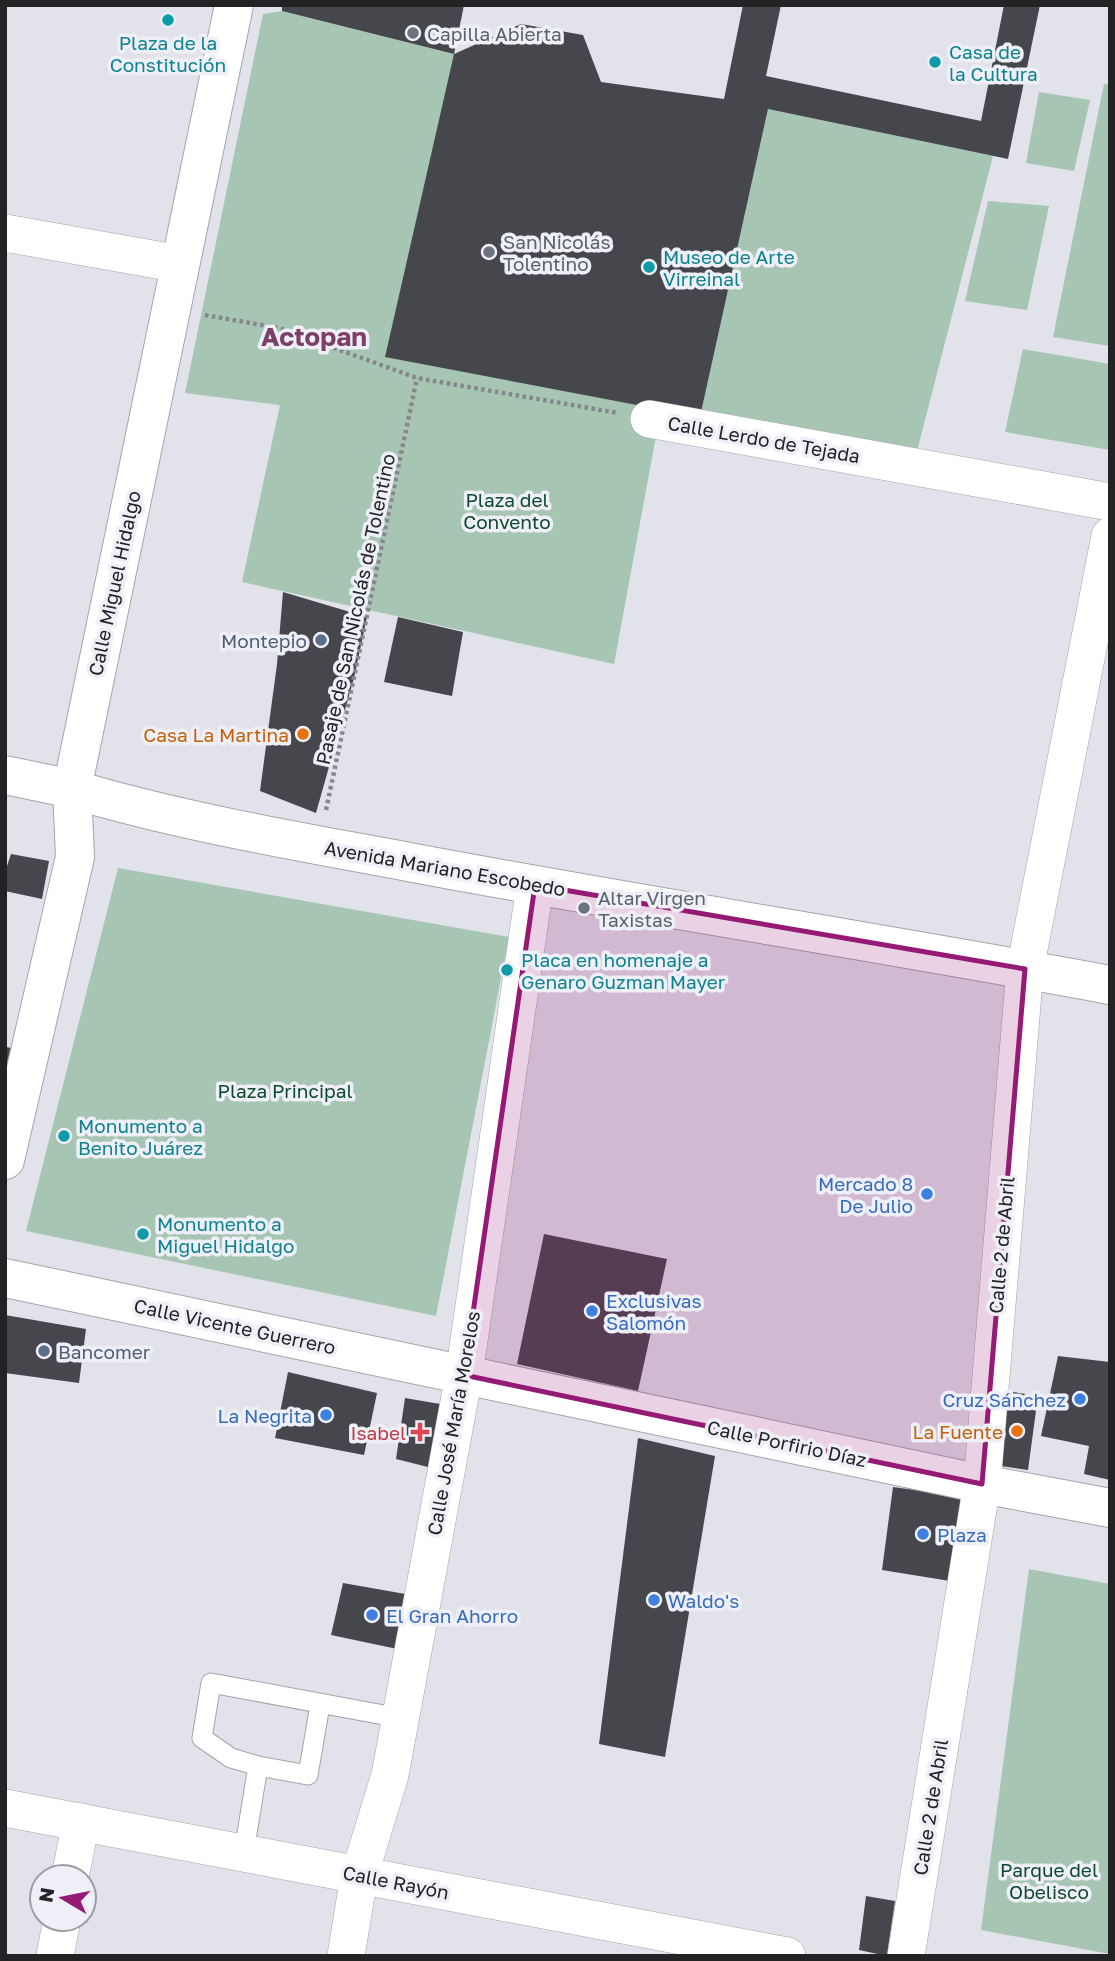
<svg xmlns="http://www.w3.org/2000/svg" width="1115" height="1961" font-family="'Golos Text',sans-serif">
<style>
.green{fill:#a7c5b3}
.building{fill:#46474d}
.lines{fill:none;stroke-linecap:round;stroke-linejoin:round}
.service-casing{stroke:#a4a5ac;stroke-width:21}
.minor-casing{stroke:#a4a5ac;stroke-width:38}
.tertiary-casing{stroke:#a4a5ac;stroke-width:40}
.secondary-casing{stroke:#a4a5ac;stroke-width:40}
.path{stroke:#86868c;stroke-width:4.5;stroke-dasharray:3.5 3.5;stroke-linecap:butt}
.service{stroke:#fff;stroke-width:19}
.minor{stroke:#fff;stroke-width:37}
.tertiary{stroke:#fff;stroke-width:38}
.secondary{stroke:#fff;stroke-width:38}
.marked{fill:#941a75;fill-opacity:0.2;stroke:#941a75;stroke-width:5;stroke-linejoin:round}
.culture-dot{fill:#0f9aa8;stroke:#eeeff7;stroke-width:2.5}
.worship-dot{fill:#6b7280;stroke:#eeeff7;stroke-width:2.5}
.service-dot{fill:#5c6f8a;stroke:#eeeff7;stroke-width:2.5}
.food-dot{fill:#e8710a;stroke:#eeeff7;stroke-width:2.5}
.shop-dot{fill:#3f7fe0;stroke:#eeeff7;stroke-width:2.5}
.health-dot{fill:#e0444e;stroke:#eeeff7;stroke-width:2.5}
.labels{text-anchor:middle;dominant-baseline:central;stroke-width:7;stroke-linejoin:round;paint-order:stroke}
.worship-label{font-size:19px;fill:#5b616d;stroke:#eeeff7;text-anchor:start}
.culture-label{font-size:19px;fill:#0d838f;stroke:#eeeff7;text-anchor:start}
.street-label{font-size:19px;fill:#232326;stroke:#eeeff7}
.park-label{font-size:19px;fill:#0d492e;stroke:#eeeff7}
.service-label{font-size:19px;fill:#4e5e75;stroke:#eeeff7;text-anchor:end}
.food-label{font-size:19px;fill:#c56008;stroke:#eeeff7;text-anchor:end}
.shop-label{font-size:19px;fill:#366cbe;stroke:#eeeff7;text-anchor:start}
.health-label{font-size:19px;fill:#be3a42;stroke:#eeeff7;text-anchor:end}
.district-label{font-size:26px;font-weight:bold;fill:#7c3f68;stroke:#eeeff7}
</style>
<rect width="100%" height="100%" fill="#e1e2ea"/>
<path class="green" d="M282 11 454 54 661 409 614 664 242 582 280 405 185 393 263 14Z
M1104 84 1110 85V346L1053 337Z
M1039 92 1090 100 1074 171 1026 163Z
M768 109 993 156 916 455 700 417Z
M988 201 1049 206 1027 310 965 301Z
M1023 349 1110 364V450L1005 432Z
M118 868 509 937 436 1316 26 1231Z
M1029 1569 1110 1584V1954L981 1930Z"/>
<path class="building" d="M282 5H464L454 54 282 11Z
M743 5H781L766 76 981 121 1004 5H1040L1008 159 768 109 700 417 385 357 454 54 521 24 583 35 601 82 724 99Z
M283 592 367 617 354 678 316 813 260 791 277 664Z
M398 617 463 632 452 696 384 682Z
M11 854 49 861 42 899 5 891V872Z
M5 1047 12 1048 5 1077Z
M544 1234 667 1259 638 1391 517 1364Z
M5 1315 86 1329 79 1383 5 1373Z
M1058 1356 1110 1362V1480L1084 1474 1089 1446 1041 1436Z
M288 1372 377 1393 364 1455 275 1438Z
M1007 1391 1038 1396 1028 1470 994 1465Z
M405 1398 446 1405 432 1468 396 1459Z
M638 1438 715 1456 665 1757 599 1744Z
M893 1487 966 1497 950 1581 882 1570Z
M343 1583 411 1595 402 1650 331 1635Z
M866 1896 895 1901 887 1956 859 1950Z"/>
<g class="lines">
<g class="service-casing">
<path id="service" d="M258 1766 231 1758 202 1738 211 1683 400 1718
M244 1852 258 1766 308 1775 320 1705"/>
</g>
<g class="minor-casing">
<path id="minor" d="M5 233 180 264
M649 419 1110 502
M5 1808 787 1956
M70 1877 81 1822
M55 1956 62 1919
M346 1956 359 1876 390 1775 464 1375 535 885
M906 1956 982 1484 1025 969 1110 536"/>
</g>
<g class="tertiary-casing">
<path id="tertiary" d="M72 789C189 824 310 843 430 866 656 908 884 943 1110 985
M5 1278 982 1484 1110 1508"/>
</g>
<g class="secondary-casing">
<path id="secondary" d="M5 775 72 789
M5 1160 75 857 72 789 234 5"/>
</g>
<path class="path" d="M205 315 279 328 417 378 618 413
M326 810 417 378"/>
<use href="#service" class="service"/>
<use href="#minor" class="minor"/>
<use href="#tertiary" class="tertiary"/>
<use href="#secondary" class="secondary"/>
</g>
<path class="marked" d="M535 885 1025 969 982 1484 464 1375Z"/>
<g class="culture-dot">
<circle cx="168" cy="20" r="7"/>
<circle cx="935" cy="62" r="7"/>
<circle cx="649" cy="267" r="7"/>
<circle cx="507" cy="970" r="7"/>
<circle cx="64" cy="1136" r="7"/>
<circle cx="143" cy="1234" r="7"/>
</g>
<g class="worship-dot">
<circle cx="413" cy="33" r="7"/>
<circle cx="489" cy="252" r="7"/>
<circle cx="584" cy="908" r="7"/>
</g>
<g class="service-dot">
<circle cx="321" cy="640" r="7"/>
<circle cx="44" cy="1351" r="7"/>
</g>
<g class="food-dot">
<circle cx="303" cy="734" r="7"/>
<circle cx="1017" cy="1431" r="7"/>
</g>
<g class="shop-dot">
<circle cx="927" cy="1194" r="7"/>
<circle cx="592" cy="1311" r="7"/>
<circle cx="1080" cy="1399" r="7"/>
<circle cx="326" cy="1415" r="7"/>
<circle cx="923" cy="1534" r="7"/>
<circle cx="654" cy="1600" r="7"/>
<circle cx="372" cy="1615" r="7"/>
</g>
<path class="health-dot" d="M416.5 1421.5h7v7h7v7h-7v7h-7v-7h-7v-7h7z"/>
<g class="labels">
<g class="worship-label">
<text x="427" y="33">Capilla Abierta</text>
<text x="503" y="241">San Nicolás<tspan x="503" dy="22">Tolentino</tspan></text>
<text x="598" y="897">Altar Virgen<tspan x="598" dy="22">Taxistas</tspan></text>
</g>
<g class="culture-label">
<text x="168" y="42" text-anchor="middle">Plaza de la<tspan x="168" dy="22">Constitución</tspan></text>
<text x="949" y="51">Casa de<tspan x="949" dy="22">la Cultura</tspan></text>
<text x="663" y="256">Museo de Arte<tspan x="663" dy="22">Virreinal</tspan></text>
<text x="521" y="959">Placa en homenaje a<tspan x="521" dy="22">Genaro Guzman Mayer</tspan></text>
<text x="78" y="1125">Monumento a<tspan x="78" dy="22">Benito Juárez</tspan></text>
<text x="157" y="1223">Monumento a<tspan x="157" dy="22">Miguel Hidalgo</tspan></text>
</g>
<g class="street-label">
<text transform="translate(764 439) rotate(10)">Calle Lerdo de Tejada</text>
<text transform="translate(114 583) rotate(-78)">Calle Miguel Hidalgo</text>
<text transform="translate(355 609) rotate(-78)">Pasaje de San Nicolás de Tolentino</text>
<text transform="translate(445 868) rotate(10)">Avenida Mariano Escobedo</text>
<text transform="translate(1001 1245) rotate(-85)">Calle 2 de Abril</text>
<text transform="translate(235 1326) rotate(12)">Calle Vicente Guerrero</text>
<text transform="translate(453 1423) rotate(-80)">Calle José María Morelos</text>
<text transform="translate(787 1443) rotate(12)">Calle Porfirio Díaz</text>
<text transform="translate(930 1807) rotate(-81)">Calle 2 de Abril</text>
<text transform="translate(396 1882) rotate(11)">Calle Rayón</text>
</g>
<g class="park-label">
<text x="507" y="499">Plaza del<tspan x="507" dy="22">Convento</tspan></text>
<text x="285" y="1090">Plaza Principal</text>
<text x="1049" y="1869">Parque del<tspan x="1049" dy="22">Obelisco</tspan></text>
</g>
<g class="service-label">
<text x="307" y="640">Montepio</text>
<text x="58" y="1351" text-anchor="start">Bancomer</text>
</g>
<g class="food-label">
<text x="289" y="734">Casa La Martina</text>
<text x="1003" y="1431">La Fuente</text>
</g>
<g class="shop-label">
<text x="913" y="1183" text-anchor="end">Mercado 8<tspan x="913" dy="22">De Julio</tspan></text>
<text x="606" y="1300">Exclusivas<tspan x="606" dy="22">Salomón</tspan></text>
<text x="1066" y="1399" text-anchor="end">Cruz Sánchez</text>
<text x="312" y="1415" text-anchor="end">La Negrita</text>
<text x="937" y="1534">Plaza</text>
<text x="668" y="1600">Waldo's</text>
<text x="386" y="1615">El Gran Ahorro</text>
</g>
<g class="health-label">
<text x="406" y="1432">Isabel</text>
</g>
<g class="district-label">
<text x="314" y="336">Actopan</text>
</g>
</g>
<rect width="1115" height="1961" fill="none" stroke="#232326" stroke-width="14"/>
<g transform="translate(63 1898) rotate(280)"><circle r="33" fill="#eeeff7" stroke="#9d9da3" stroke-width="2"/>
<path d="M0-5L12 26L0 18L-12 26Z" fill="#941a75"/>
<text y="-10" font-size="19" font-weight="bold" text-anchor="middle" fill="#232326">N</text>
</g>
</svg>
